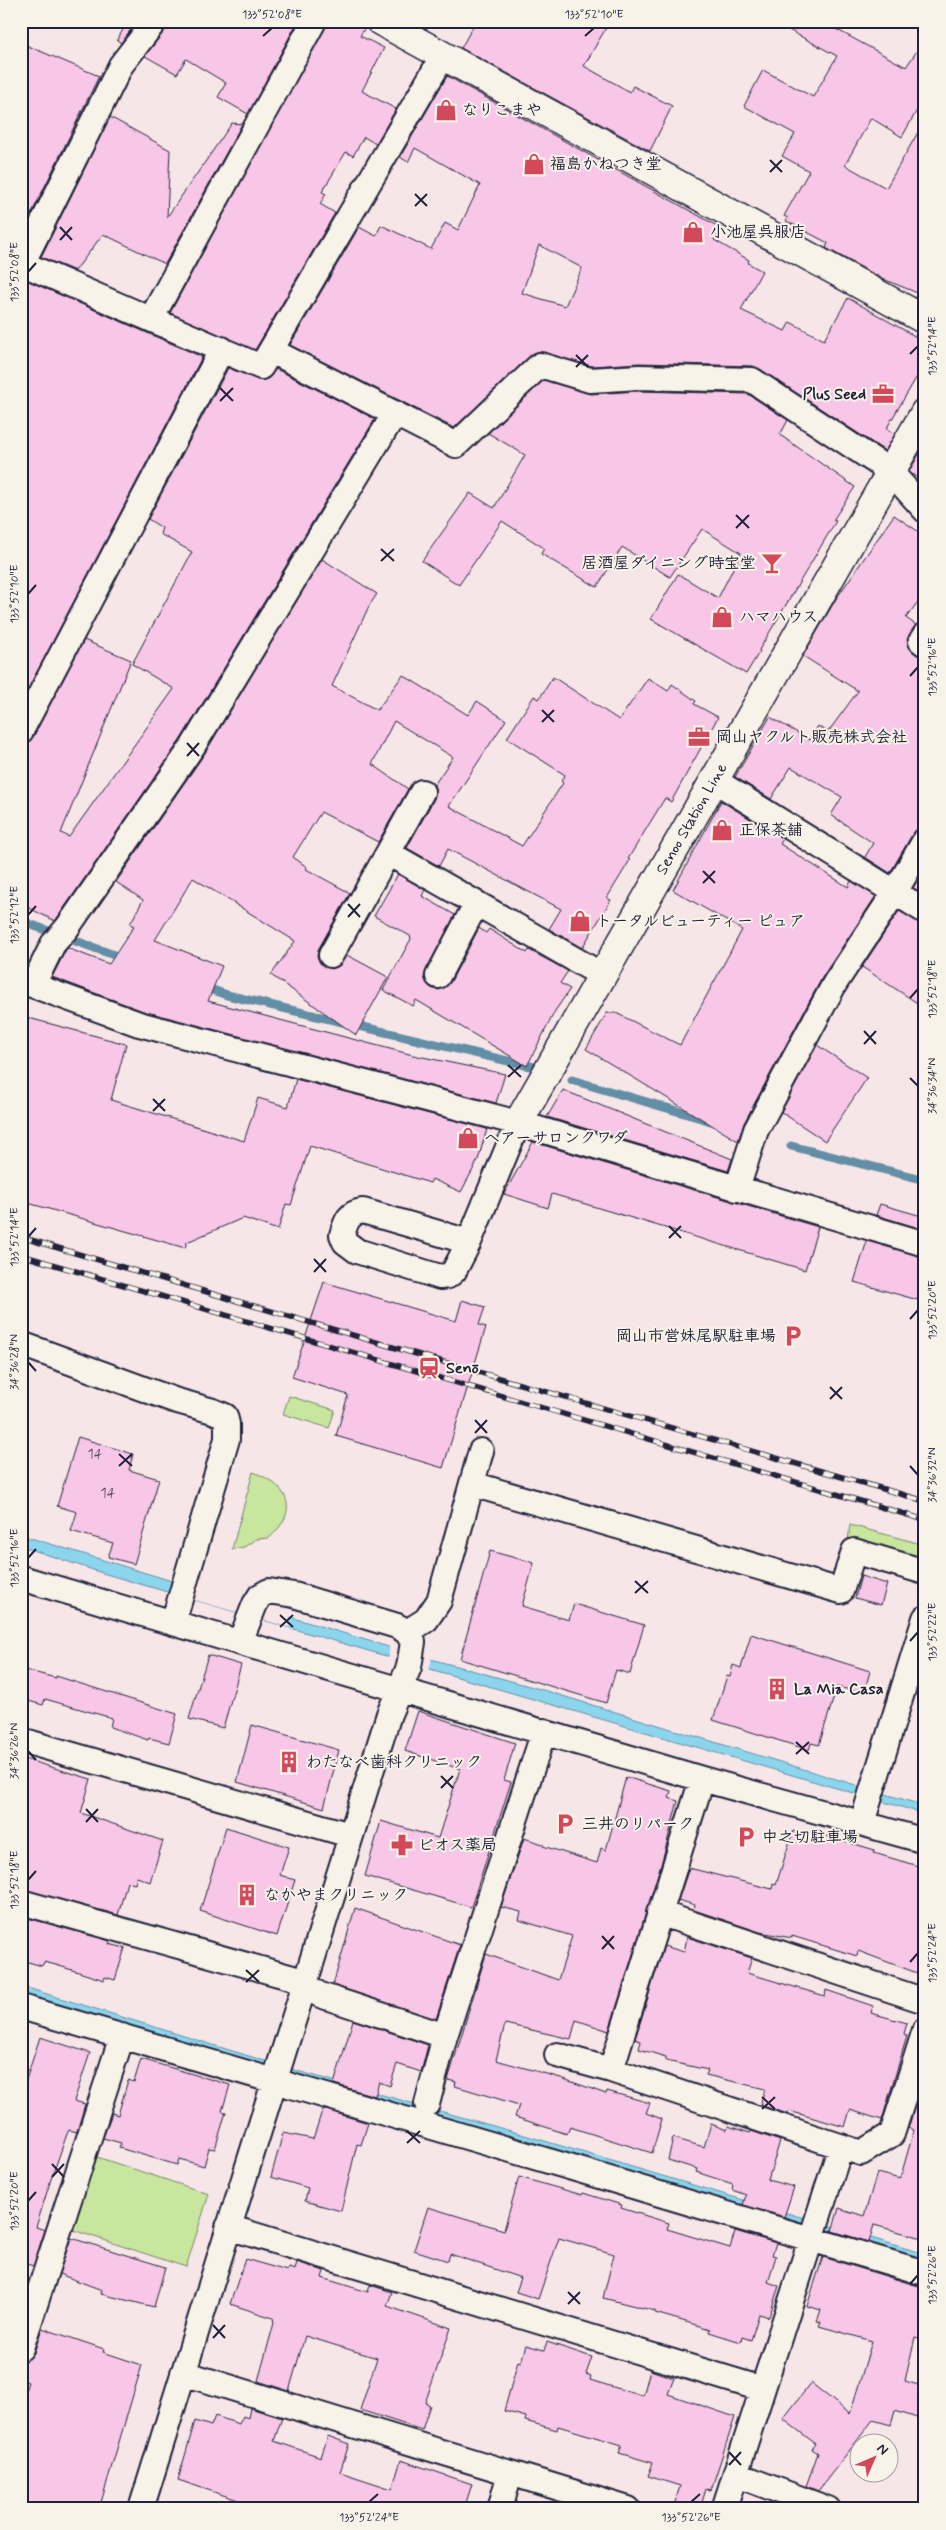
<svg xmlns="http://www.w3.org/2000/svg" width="946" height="2530" font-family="Mynerve,'Klee One',sans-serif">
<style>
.green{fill:#c8e69e;stroke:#75846c}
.water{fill:#8cd6ed;stroke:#628ea6}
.pier{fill:#f7e6e8}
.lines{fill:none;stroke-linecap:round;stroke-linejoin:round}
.stream{stroke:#628ea6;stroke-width:9}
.building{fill:#f8c6e7;stroke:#22223b;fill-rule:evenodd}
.minor-casing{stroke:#22223b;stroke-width:28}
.secondary-casing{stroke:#22223b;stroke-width:31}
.minor{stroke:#f7f3e8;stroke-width:24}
.secondary{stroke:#f7f3e8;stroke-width:28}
.rail-casing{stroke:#22223b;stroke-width:5.5}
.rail{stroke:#f7f3e8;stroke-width:4;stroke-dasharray:11;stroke-linecap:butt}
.ticks{fill:none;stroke:#22223b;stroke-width:2}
.labels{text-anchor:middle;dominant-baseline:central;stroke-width:4;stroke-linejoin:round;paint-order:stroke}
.number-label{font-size:14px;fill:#584b66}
.poi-label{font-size:16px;font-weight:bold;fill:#22223b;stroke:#f7f3e8;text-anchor:start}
.street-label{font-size:16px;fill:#22223b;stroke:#f7f3e8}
.neatline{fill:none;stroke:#22223b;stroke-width:2}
.ticks-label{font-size:12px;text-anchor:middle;fill:#22223b}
</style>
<rect width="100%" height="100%" fill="#f7e6e8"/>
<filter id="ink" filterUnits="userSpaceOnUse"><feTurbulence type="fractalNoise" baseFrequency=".02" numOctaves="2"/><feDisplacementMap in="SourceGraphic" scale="10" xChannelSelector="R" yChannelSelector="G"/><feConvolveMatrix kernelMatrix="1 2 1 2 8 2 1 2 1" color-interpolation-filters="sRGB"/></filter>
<g filter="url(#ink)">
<path class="green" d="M289 1396 335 1410 329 1428 283 1414Z
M253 1472C288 1485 301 1510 269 1538L256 1539 244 1547 232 1549Z
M850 1525 925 1545V1563L848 1541Z
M94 2156 209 2194 186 2267 70 2229Z"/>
<path class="water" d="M21 1535 405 1652 533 1687 925 1806V1814L99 1572 21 1546Z
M21 1986 301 2072 511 2131 925 2254V2263L21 1997Z"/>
<path class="pier" d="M176 1581 291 1615 288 1624 291 1628 167 1592Z
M389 1646 432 1657 429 1671 389 1659Z"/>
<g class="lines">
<path class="stream" d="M21 921 125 959
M201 986 227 995 534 1067
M572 1080 711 1121
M791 1146 925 1180"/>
</g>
<path class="building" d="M128 21H137L121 43 117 40Z
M168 21H298L248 114 218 97 226 83 186 59 177 74 145 56 166 29Z
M328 21H364L366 26 360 36 384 48 362 91 396 109 376 144 364 137 353 156 346 152 322 192 326 194 320 204 335 213 255 350 170 313Z
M476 21H610L584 66 630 92 633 86 672 106 650 151 461 48Z
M772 21H821L906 67 925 39V96L902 137 871 118 845 165 886 188 925 120V296L883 279 826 248 828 243 786 221 788 218 784 216 809 171 782 156 795 134 744 106 763 70 813 97 837 56Z
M21 43 99 76 21 235Z
M447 76 721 228 714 240 749 260 748 263 762 271 741 310 785 331 790 322 824 340 848 298 925 342V363L889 424 887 429 895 434 885 451 760 369 753 366 639 363 592 366 537 352 531 355 454 428 290 345 359 227 376 236 381 225 431 249 445 223 458 230 480 185 415 148 408 162 400 157ZM539 245 582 268 565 306 522 293Z
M110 117 170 150 167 217 232 123 242 124 165 264 103 234 75 271 41 257Z
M24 279 202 357 27 691 21 688V280Z
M228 368 262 381 269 378 276 369 375 419 181 739 55 921 21 904V749L24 744 33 737 84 640 131 660 61 833 69 837 174 689 132 664 192 552 160 534 162 528 148 519Z
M544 380 591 394 639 391 748 394 788 420 780 435 855 487 833 520 836 521 759 650 760 651 746 674 651 619 678 574 718 598 741 553 702 529 670 577 622 547 597 587 541 554 544 548 502 521 459 585 422 561 470 493 494 508 525 455 488 433Z
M922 449 925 451V483L909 472Z
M894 515 925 536V592L906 618 916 625 907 639 909 647 917 655 925 658V826L913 833 890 873 865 857 873 843 831 815 842 797 791 767 771 799 735 777 770 717 810 740 818 726 828 732 858 691 803 656 836 599Z
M322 559 377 594 369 606 332 686 377 710 403 675 468 715 477 701 506 720 449 806 522 846 563 783 561 781 565 775 507 738 534 696 539 699 553 677 619 720 648 678 668 691 672 684 696 701 694 704 718 717 671 802 665 798 628 859 630 860 607 898 611 900 582 948 549 929 561 909 448 849 439 866 407 848 434 799 436 791 434 785 453 757 394 721 372 764 408 789 378 842 321 812 293 857 307 867 306 869 350 893 319 948 317 956 320 962 325 967 332 969 338 966 347 955 388 977 356 1035 271 975 295 941 193 878 155 940 222 966 208 1001 413 1055 505 1074 496 1103 143 1011 52 977 67 948 109 964 134 926 130 924 143 900 116 882 205 753Z
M721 801 783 839 780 844 848 887 851 881 876 896 823 976 744 1123 738 1141 586 1049 607 1013H616L680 1045 742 930 673 890Z
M925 868V895L913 888Z
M398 874 425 890 422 896 455 915 426 970 424 977 431 988 439 990 450 983 479 928 486 933 489 929 527 953 529 950 568 971 560 983 570 989 555 1011 527 1066 416 1000 413 1006 383 990 411 939 410 936 374 916Z
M899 911 925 925V1008L862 967Z
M21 1016 126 1044 111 1100 244 1141 258 1098 288 1107 296 1079 487 1129 478 1160 461 1192 432 1179 430 1183 310 1146 291 1205 286 1204 278 1230 243 1218 187 1242 185 1248 21 1201Z
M817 1045 867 1078 825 1141 781 1112Z
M563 1090 732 1159 728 1171 547 1117Z
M533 1142 818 1227 805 1270 552 1194 548 1208 504 1194Z
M880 1204 925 1217V1230L876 1215Z
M867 1241 925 1257V1302L854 1282Z
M324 1282 456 1321 462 1300 485 1307 479 1325 486 1327 443 1468 336 1436 348 1395 292 1377Z
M78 1437 133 1454 129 1470 159 1479 134 1564 108 1557 113 1543 71 1531 77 1512 57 1506Z
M490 1551 534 1563 522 1606 569 1620 574 1604 644 1625 630 1674 616 1670 606 1703 460 1659Z
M861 1576 887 1584 881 1605 855 1598Z
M751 1634 870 1671 864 1693 837 1687 819 1745 811 1743 809 1750 713 1720 727 1676 730 1677 733 1665 741 1668Z
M208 1655 241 1665 223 1728 189 1719Z
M21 1669 56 1678V1676L177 1714 169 1743 149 1738 148 1740 110 1727 112 1718 45 1699 43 1705 21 1699Z
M418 1711 515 1743 504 1780 511 1782 471 1907 365 1876 381 1821 438 1838 460 1769 405 1751Z
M252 1725 339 1750 324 1808 237 1782Z
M21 1758 91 1779 81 1813 163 1841 150 1882 137 1877 135 1884 127 1882 118 1915 21 1889Z
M626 1777 671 1791 669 1798 678 1801 662 1861 609 2031 576 2020 571 2039 505 2024 496 2060 561 2078 606 2094 607 2091 650 2103 646 2113 662 2119 652 2153 570 2127 567 2134 515 2117 519 2105 455 2086 456 2082 448 2080 486 1954 558 1980 572 1936 519 1920 521 1912 501 1907 524 1838 543 1844V1846L597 1863 601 1848 606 1850Z
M226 1827 289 1847 280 1875 295 1880 277 1936 200 1911Z
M793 1831 809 1836 810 1831 875 1850 874 1853 925 1868V1976L858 1951 857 1956 792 1936V1938L760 1932 694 1910 695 1905 678 1900 689 1868 772 1889 773 1884 776 1885Z
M355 1908 460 1945 436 2019 333 1985Z
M21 1916 110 1941 109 1944 125 1948 115 1980 105 1977 104 1980 56 1965 44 1962 42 1966 21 1960Z
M687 1937 752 1958 747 1973 825 1996 826 1990 873 2006 871 2013 907 2023 904 2034 907 2036 882 2120 850 2110 845 2127 789 2111 788 2114 760 2105 765 2089 706 2075 708 2070 666 2061V2057L639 2049 641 2041 635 2039 664 1946 684 1952Z
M353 2020 428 2045 421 2072 397 2064 390 2086 379 2082 375 2096 334 2084Z
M40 2037 90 2053 74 2101 85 2104 77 2132 69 2130 67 2134 51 2179 36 2227 45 2230 33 2266 21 2262V2095Z
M141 2059 230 2085 222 2111 226 2112 215 2149 209 2148 204 2166 179 2159 177 2165 119 2148 121 2143 103 2138 112 2113 118 2115 128 2080 134 2082Z
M915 2106 925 2109V2239L874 2225 869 2242 832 2231 839 2208 864 2216 877 2173 900 2179 914 2130 908 2128Z
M326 2110 368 2123 361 2145 357 2144 341 2211 305 2201 308 2188 271 2177 283 2133 313 2139 322 2111Z
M711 2124 727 2130 728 2126 750 2133 751 2131 780 2141 768 2180 794 2187 784 2217 743 2205 746 2195 732 2190 733 2184 696 2172 697 2169 668 2160 673 2138 704 2147Z
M519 2177 582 2195 583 2193 622 2205 621 2208 669 2223 667 2229 730 2248 735 2231 776 2243 772 2255 776 2256 768 2282 779 2286 769 2317 759 2314 751 2340 742 2337 741 2342 709 2332 710 2329 655 2313V2311L603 2298 614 2254 559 2238 538 2299 516 2292 521 2278 450 2254 448 2261 414 2250 428 2207 504 2230Z
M71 2238 165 2267 154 2307 101 2294 102 2290 59 2274Z
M823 2257 925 2288V2340L915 2337 905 2381 925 2387V2403L920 2419 895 2411 891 2425 873 2420 818 2491 806 2486 818 2453 812 2449 816 2444 783 2419 811 2383 850 2414 872 2341 819 2326 821 2322 817 2321 821 2310 807 2306Z
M245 2259 287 2271 289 2268 295 2270 297 2262 324 2271 322 2278 368 2292 370 2285 392 2292 387 2306 451 2328 425 2403 430 2405 422 2430 360 2410 377 2358 305 2336 289 2391 258 2381 274 2323 273 2318 230 2304Z
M42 2328 104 2349 103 2352 142 2365 99 2509H21V2404L28 2382 21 2380V2361L30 2358 34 2353Z
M547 2342 592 2357 586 2374 591 2376 590 2380 643 2396 650 2370 674 2378 668 2394 735 2417 711 2490 706 2489 700 2509H673L680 2486 648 2476 653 2463 619 2453 622 2445 558 2426 557 2430 525 2421 526 2417 504 2411 518 2361 521 2362 526 2345 544 2350Z
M250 2408 282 2418 274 2441 321 2457 328 2436 349 2444 340 2472 392 2489 401 2460 472 2484 464 2509H239L241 2501 178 2480 195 2421 211 2426 215 2416 239 2424 243 2416 248 2418Z"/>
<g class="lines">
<g class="minor-casing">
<path id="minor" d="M21 263 261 367 443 56
M21 266 121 65 155 21
M151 319 314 21
M272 351 456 445 540 365 590 380 639 377 752 380 890 471 925 510
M925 635 921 641 925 644
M21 731 222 349
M714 780 925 911
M388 853 602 975
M331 955 422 792
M438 976 476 904
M21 981 139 1024 518 1123 925 1244
M33 985 53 944 67 928 193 746 395 413
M737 1189 756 1130 835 983 895 892 925 840
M469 1242 363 1211C348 1213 346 1222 342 1235L345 1242 357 1251 440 1277 448 1276 454 1271 469 1242 518 1123
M21 1344 174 1400 213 1411 225 1416 227 1424V1439L173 1623
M472 1484 841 1591 854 1551 925 1572
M21 1578 702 1779 925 1841
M407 1632 426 1620 439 1601 481 1451
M21 1740 350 1835
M862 1823 925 1618
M21 1902 293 1978 320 1995 445 2036
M659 1913 925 2001
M21 2007 569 2167 925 2273
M557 2055 611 2070 861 2153 892 2134 925 2030
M611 2070 702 1779
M427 2104 445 2036 544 1731
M228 2227 762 2389
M21 2348 122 2036
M183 2373 628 2509
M737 2475 828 2509
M141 2509 389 1714 409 1667 413 1642 407 1632 397 1626 294 1595 269 1591 260 1596 255 1604 240 1642
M500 2509 510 2473
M724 2509 841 2146"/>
</g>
<g class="secondary-casing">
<path id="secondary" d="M380 21 925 320
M518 1123 925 412"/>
</g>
<use href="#minor" class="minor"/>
<use href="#secondary" class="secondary"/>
<g class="rail-casing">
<path id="rail" d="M21 1237 440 1361 925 1501
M21 1255 925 1520"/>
</g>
<use href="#rail" class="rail"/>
</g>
</g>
<path class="ticks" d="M263 36 272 28M585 36 594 28M770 160 782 172M770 172 782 160M415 194 427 206M415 206 427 194M60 227 72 240M60 240 72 227M28 272 36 263M910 354 918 346M576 355 588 367M576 367 588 355M220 388 233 401M220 401 233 388M736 515 749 528M736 528 749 515M381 549 394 561M381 561 394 549M28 594 36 585M910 676 918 667M542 710 554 722M542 722 554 710M187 743 199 756M187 756 199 743M703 871 715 883M703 883 715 871M348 904 360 917M28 915 36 906M348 917 360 904M910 998 918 989M864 1031 876 1044M864 1044 876 1031M508 1065 521 1077M508 1077 521 1065M910 1078 918 1086M153 1099 165 1111M153 1111 165 1099M669 1226 681 1238M28 1237 36 1228M669 1238 681 1226M314 1259 326 1272M314 1272 326 1259M910 1319 918 1310M28 1362 36 1371M830 1387 842 1399M830 1399 842 1387M475 1420 487 1433M475 1433 487 1420M119 1454 132 1466M119 1466 132 1454M910 1466 918 1475M28 1558 36 1549M635 1581 648 1593M635 1593 648 1581M280 1615 293 1627M280 1627 293 1615M910 1641 918 1632M796 1742 809 1754M28 1751 36 1760M796 1754 809 1742M441 1776 453 1788M441 1788 453 1776M86 1809 98 1822M86 1822 98 1809M28 1880 36 1871M602 1936 614 1949M602 1949 614 1936M910 1962 918 1953M246 1970 259 1982M246 1982 259 1970M762 2097 775 2109M762 2109 775 2097M407 2131 420 2143M407 2143 420 2131M52 2164 64 2177M52 2177 64 2164M28 2201 36 2192M910 2284 918 2275M568 2292 580 2304M568 2304 580 2292M213 2325 225 2338M213 2338 225 2325M729 2452 741 2465M729 2465 741 2452M369 2502 378 2494M691 2502 700 2494"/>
<defs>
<g id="shop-bare" transform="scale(1.725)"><path d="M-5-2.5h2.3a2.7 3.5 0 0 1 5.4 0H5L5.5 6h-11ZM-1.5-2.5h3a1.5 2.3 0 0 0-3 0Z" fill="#d1495b" stroke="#f7f3e8" stroke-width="2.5" paint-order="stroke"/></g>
<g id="office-bare" transform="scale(1.725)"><path d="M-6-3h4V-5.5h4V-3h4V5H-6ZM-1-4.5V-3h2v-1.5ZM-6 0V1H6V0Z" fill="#d1495b" stroke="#f7f3e8" stroke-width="2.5" paint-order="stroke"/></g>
<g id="bar-bare" transform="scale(1.725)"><path d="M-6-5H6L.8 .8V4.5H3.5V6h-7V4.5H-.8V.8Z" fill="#d1495b" stroke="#f7f3e8" stroke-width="2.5" paint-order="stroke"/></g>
<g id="parking-bare" transform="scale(1.725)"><path d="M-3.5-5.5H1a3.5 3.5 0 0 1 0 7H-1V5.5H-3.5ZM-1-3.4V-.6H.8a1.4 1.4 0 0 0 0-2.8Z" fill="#d1495b" stroke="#f7f3e8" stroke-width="2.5" paint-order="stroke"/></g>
<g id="station-bare" transform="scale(1.725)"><path d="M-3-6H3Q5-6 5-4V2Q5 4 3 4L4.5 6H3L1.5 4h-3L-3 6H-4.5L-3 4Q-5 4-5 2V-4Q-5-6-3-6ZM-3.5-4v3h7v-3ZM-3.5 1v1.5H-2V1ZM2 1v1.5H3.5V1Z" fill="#d1495b" stroke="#f7f3e8" stroke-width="2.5" paint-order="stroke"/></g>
<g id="building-bare" transform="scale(1.725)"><path d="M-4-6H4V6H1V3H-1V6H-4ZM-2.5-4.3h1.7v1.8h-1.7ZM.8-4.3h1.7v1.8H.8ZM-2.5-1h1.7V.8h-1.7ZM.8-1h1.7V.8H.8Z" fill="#d1495b" stroke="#f7f3e8" stroke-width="2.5" paint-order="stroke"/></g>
<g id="pharmacy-bare" transform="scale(1.725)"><path d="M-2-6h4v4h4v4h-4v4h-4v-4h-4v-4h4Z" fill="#d1495b" stroke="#f7f3e8" stroke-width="2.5" paint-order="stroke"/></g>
</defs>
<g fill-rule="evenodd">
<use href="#shop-bare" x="446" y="110"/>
<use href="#shop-bare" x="534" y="164"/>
<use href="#shop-bare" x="693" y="232"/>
<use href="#office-bare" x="883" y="394"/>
<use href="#bar-bare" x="772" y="563"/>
<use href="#shop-bare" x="722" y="617"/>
<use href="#office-bare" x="699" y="737"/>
<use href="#shop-bare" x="722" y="830"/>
<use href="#shop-bare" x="580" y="921"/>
<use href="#shop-bare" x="468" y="1138"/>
<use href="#parking-bare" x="793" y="1336"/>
<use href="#station-bare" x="429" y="1368"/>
<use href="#building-bare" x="777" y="1689"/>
<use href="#building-bare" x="289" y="1762"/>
<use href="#parking-bare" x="565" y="1824"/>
<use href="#parking-bare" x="746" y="1837"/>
<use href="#pharmacy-bare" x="402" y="1845"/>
<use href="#building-bare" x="247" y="1895"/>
</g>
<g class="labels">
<g class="number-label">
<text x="95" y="1454">14</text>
<text x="108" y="1493">14</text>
</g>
<g class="poi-label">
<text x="462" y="110">なりこまや</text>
<text x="550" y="164">福島かねつき堂</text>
<text x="710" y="232">小池屋呉服店</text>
<text x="866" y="394" text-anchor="end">Plus Seed</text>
<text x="756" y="563" text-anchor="end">居酒屋ダイニング時宝堂</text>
<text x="739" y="617">ハマハウス</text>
<text x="716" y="737">岡山ヤクルト販売株式会社</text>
<text x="739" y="830">正保茶舗</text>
<text x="596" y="921">トータルビューティー ピュア</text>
<text x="484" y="1138">ヘアーサロンクワダ</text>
<text x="776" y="1336" text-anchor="end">岡山市営妹尾駅駐車場</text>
<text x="446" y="1368">Senō</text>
<text x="794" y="1689">La Mia Casa</text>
<text x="306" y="1762">わたなべ歯科クリニック</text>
<text x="582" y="1824">三井のリパーク</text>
<text x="762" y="1837">中之切駐車場</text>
<text x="418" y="1845">ビオス薬局</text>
<text x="264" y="1895">なかやまクリニック</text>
</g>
<g class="street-label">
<text transform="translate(692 819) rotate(-60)">Senoo Station Line</text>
</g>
</g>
<rect width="946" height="2530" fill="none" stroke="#f7f3e8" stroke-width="55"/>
<g transform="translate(874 2458) rotate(45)"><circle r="24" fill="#f7f3e8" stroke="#a29fa3"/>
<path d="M0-4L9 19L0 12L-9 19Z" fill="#d1495b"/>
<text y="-8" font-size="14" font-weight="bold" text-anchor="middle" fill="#22223b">N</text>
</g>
<rect x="28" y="28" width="890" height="2474" class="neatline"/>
<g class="ticks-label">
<text x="272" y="18">133°52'08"E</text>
<text x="594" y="18">133°52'10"E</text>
<text transform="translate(14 272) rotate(-90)" y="4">133°52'08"E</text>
<text transform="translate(932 346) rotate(-90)" y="4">133°52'14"E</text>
<text transform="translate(14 594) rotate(-90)" y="4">133°52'10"E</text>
<text transform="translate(932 667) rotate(-90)" y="4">133°52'16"E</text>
<text transform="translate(14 915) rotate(-90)" y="4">133°52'12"E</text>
<text transform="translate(932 989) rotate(-90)" y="4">133°52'18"E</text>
<text transform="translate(932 1086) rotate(-90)" y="4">34°36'34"N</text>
<text transform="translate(14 1237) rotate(-90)" y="4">133°52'14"E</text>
<text transform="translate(932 1310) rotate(-90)" y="4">133°52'20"E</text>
<text transform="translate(14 1362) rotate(-90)" y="4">34°36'28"N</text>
<text transform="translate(932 1475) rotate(-90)" y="4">34°36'32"N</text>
<text transform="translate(14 1558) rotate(-90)" y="4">133°52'16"E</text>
<text transform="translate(932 1632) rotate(-90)" y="4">133°52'22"E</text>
<text transform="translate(14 1751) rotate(-90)" y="4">34°36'26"N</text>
<text transform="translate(14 1880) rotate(-90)" y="4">133°52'18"E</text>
<text transform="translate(932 1953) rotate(-90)" y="4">133°52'24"E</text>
<text transform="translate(14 2201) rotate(-90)" y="4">133°52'20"E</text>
<text transform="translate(932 2275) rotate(-90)" y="4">133°52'26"E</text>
<text x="369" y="2521">133°52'24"E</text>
<text x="691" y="2521">133°52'26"E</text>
</g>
</svg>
